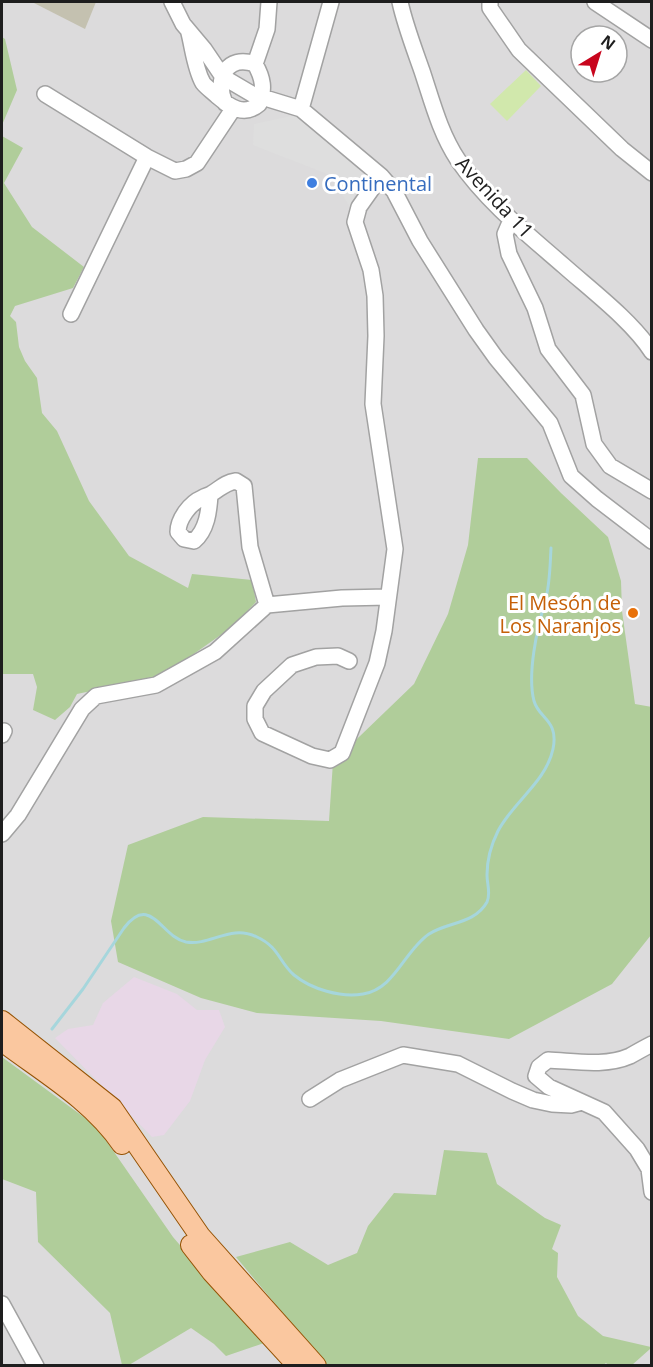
<svg xmlns="http://www.w3.org/2000/svg" width="653" height="1367" font-family="'Open Sans',sans-serif">
<style>
.residential{fill:#dcdbdc;fill-rule:evenodd}
.industrial{fill:#e8d7e7}
.construction{fill:#c4c1b0}
.grass{fill:#d1e8ac}
.forest{fill:#b0cd9a}
.parking{fill:#dedede}
.lines{fill:none;stroke-linecap:round;stroke-linejoin:round}
.stream{stroke:#a6d6dc;stroke-width:3}
.minor-casing{stroke:#a2a2a2;stroke-width:18}
.major-casing{stroke:#955304;stroke-width:22}
.minor{stroke:#fff;stroke-width:15}
.major{stroke:#fac79f;stroke-width:20}
.shop-dot{fill:#3f7fe0;stroke:#fff;stroke-width:2}
.food-dot{fill:#e8710a;stroke:#fff;stroke-width:2}
.labels{text-anchor:middle;dominant-baseline:central;stroke-width:6;stroke-linejoin:round;paint-order:stroke}
.shop-label{font-size:20px;fill:#366cbe;stroke:#fff;text-anchor:start}
.street-label{font-size:20px;fill:#1e1e1e;stroke:#fff}
.food-label{font-size:20px;fill:#c56008;stroke:#fff;text-anchor:end}
</style>
<rect width="100%" height="100%" fill="#efeae5"/>
<path class="residential" d="M2 2H651V1365L2 1366ZM581 36H617V72H581Z"/>
<path class="industrial" d="M134 977 177 994 197 1010H219L225 1027 205 1060 190 1101 164 1135 152 1137 55 1038 68 1029 93 1025 103 1003Z"/>
<path class="construction" d="M32 2H96L85 29Z"/>
<path class="grass" d="M526 70 541 86 507 121 490 104Z"/>
<path class="forest" d="M2 37 5 39 17 90 2 125Z
M2 136 23 148 4 183 32 227 84 267 73 288 15 306 10 316 16 322 19 347 25 361 37 378 42 413 57 431 89 501 129 556 188 588 192 574 252 580 256 602 232 627 154 682 124 684 77 694 70 707 55 720 33 710 37 687 33 674H2Z
M478 458H527L561 493 608 537 621 581 622 611 635 704 652 707 651 935 612 984 509 1039 381 1021 257 1013 201 998 118 962 111 921 128 845 203 817 329 821 333 762 414 684 448 614 468 545Z
M2 1057 96 1126 173 1237 264 1343 226 1356 214 1344 191 1328 129 1365H122L110 1313 38 1242 36 1192 2 1179Z
M444 1150 487 1153 497 1184 545 1218 561 1225 552 1249 558 1253 557 1277 578 1316 603 1336 651 1347V1350L650 1349 632 1365H608L606 1363 602 1366 326 1365 236 1257 290 1242 328 1265 357 1253 368 1226 394 1193 436 1195Z"/>
<path class="parking" d="M296 115 363 173 350 207 330 175 253 145 254 124Z"/>
<g class="lines">
<path class="stream" d="M52 1029 83 989 124 928C151 893 161 937 186 942 211 946 230 924 257 937 279 947 279 962 294 975 311 989 341 998 363 994 395 989 404 951 429 934 447 922 475 924 487 902 491 894 487 884 487 875 487 860 491 845 498 831 513 802 546 782 553 749 559 720 539 719 534 701 527 674 537 629 545 602 550 585 550 566 551 548"/>
<g class="minor-casing">
<path id="minor" d="M172 2 183 24 204 49 223 77 252 94 301 109 381 176 394 191 420 241 476 330 496 358 550 423 571 476 597 499 652 541
M400 2C405 25 414 48 422 71 432 101 440 133 458 160 486 201 526 233 564 266 591 290 632 321 652 352
M490 2V8L519 50 622 149 652 173
M595 2 652 40
M189 33C193 49 195 69 203 83 207 88 213 92 217 96 230 107 244 117 259 104 265 89 263 78 255 64 227 54 214 79 225 103
M255 64 267 29 269 2
M45 94 147 157 175 171 186 169 197 163 233 109
M301 109 331 2
M511 220 505 234 509 254 535 308 548 349 583 395 594 444 610 466 652 491
M71 314 147 157
M210 495C209 511 207 530 194 541L184 539 178 532C178 519 190 503 202 498 207 495 205 497 211 494 221 488 224 483 236 481L244 486 250 547 267 605
M349 661 338 656 316 657 292 665 264 691 255 706V719L262 733 312 756 330 760 342 753 377 663 384 631 395 549 373 404 376 336 375 296 371 270 355 222 359 207 381 176
M2 735 4 731
M2 834 18 815 82 709 96 696 156 685 215 652 267 605 342 598 388 597
M652 1044C644 1048 637 1052 630 1056 605 1067 574 1061 548 1060L539 1067 536 1076 549 1087 604 1112 637 1149 649 1169 652 1192
M310 1099 340 1080 403 1055 458 1064 512 1091 533 1100 552 1104 571 1105 582 1102
M2 1304 36 1366"/>
</g>
<g class="major-casing">
<path id="major" d="M2 1021 112 1108 200 1236 316 1366
M2 1041C43 1072 92 1100 122 1144
M191 1245 212 1272 298 1366"/>
</g>
<use href="#minor" class="minor"/>
<use href="#major" class="major"/>
</g>
<circle class="shop-dot" cx="312" cy="183" r="6"/>
<circle class="food-dot" cx="633" cy="613" r="6"/>
<g class="labels">
<g class="shop-label">
<text x="324" y="183">Continental</text>
</g>
<g class="street-label">
<text transform="translate(495 197) rotate(47)">Avenida 11</text>
</g>
<g class="food-label">
<text x="621" y="602">El Mesón de<tspan x="621" dy="23">Los Naranjos</tspan></text>
</g>
</g>
<rect width="653" height="1367" fill="none" stroke="#1e1e1e" stroke-width="6"/>
<g transform="translate(599 54) rotate(38)"><circle r="28" fill="#ffffff" stroke="#a5a5a5" stroke-width="1.5"/>
<path d="M0-4.5L10 22L0 15L-10 22Z" fill="#c8051d"/>
<text y="-9" font-size="16" font-weight="bold" text-anchor="middle" fill="#1e1e1e">N</text>
</g>
</svg>
